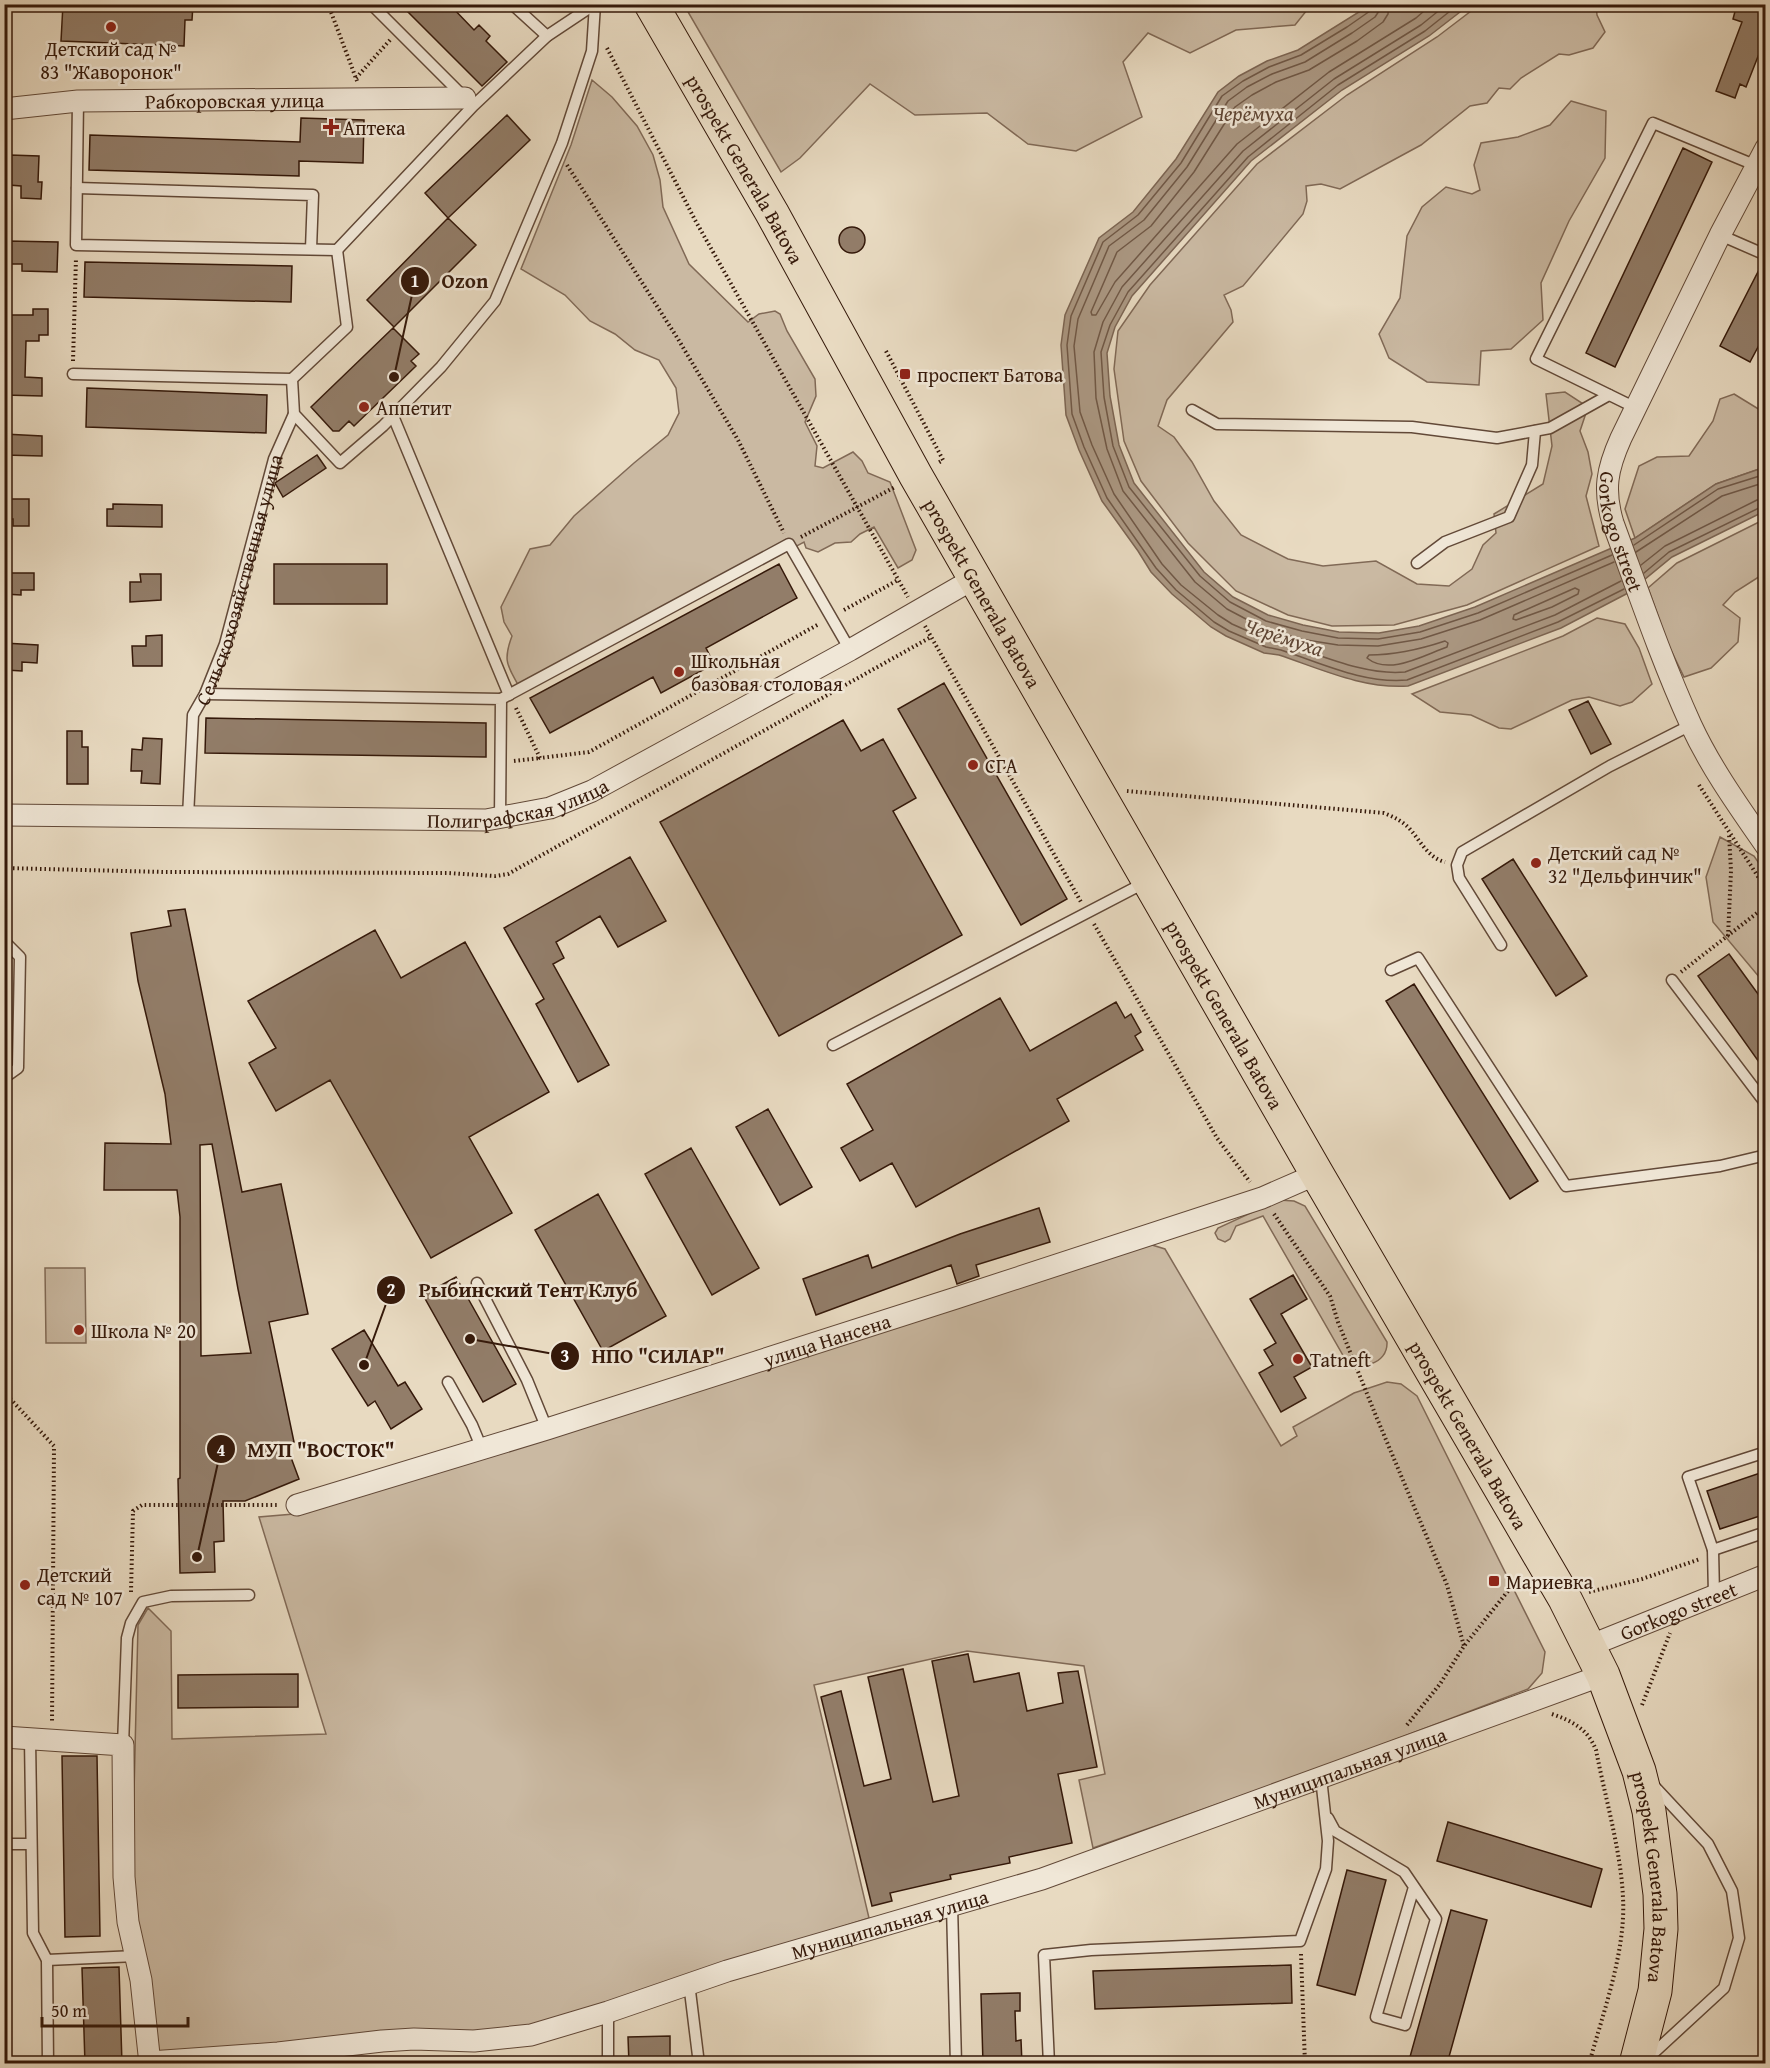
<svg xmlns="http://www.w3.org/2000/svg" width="1770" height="2068" font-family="'Gentium Book Plus',serif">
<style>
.green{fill:#cab9a2;stroke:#806956;stroke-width:1.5}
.water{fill:#ab9883;stroke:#7c6553;stroke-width:1.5}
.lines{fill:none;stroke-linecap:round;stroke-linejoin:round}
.shore{stroke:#705846;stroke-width:1.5}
.building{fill:#927d69;stroke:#35190a;stroke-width:1.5;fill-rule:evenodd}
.lane-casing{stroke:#624938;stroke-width:13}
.street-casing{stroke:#624938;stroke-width:23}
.primary-casing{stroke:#35190a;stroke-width:35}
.path{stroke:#35190a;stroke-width:4;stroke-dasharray:1.5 3;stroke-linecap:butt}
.lane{stroke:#f0e7d7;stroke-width:10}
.street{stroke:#f0e7d7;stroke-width:21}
.primary{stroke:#e8dac1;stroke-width:33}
.poi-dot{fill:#8f2418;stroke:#f0e7d7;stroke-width:2}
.labels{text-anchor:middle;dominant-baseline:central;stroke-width:5;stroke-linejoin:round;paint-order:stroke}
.poi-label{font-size:20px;fill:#35190a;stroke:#f0e7d7;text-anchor:start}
.street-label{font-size:20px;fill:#35190a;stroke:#f0e7d7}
.water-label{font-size:21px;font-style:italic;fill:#5e4534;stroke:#f0e7d7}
.leader{fill:none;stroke:#35190a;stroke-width:2}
.callout-dot{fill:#35190a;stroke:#f0e7d7;stroke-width:2}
.mark-label{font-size:18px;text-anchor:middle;font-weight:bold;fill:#fff}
.callout-label{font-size:21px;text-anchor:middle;font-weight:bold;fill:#35190a;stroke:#f0e7d7;stroke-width:5;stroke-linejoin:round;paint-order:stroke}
</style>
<rect width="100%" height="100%" fill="#e8dac1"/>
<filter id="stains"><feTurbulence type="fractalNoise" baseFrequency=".00333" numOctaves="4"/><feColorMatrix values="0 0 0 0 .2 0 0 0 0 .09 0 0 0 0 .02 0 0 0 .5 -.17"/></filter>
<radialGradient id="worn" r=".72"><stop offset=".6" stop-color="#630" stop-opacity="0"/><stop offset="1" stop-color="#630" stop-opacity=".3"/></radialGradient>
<path class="green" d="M684 5H1311L1295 25 1236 30 1190 53 1148 33 1123 62 1142 117 1076 151 1028 144 987 113 915 115 870 84 800 158 781 172Z
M1479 5H1596L1597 15 1605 32 1593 48 1569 55 1559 54 1521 78 1510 89 1499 88 1487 103 1470 106 1421 145 1340 189 1321 184 1306 186 1307 201 1303 214 1243 286 1224 295 1231 310 1233 322 1167 400 1158 426 1174 437 1192 462 1214 501 1241 535 1288 559 1323 566 1376 561 1417 584 1449 586 1472 569 1483 545 1496 533 1494 514 1543 484 1552 446 1546 394 1565 392 1588 407 1580 431 1588 452 1592 474 1586 496 1599 546 1467 605 1394 625 1332 626 1288 615 1236 591 1188 543 1141 481 1124 441 1114 369 1118 331 1150 285 1257 164 1347 95 1437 37Z
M592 80 612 97 637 126 653 155 660 180 663 207 689 264 748 322 759 314 775 311 780 314 787 331 815 379 816 396 805 422 817 446 815 466 823 468 853 452 862 461 868 473 890 482 916 550 912 560 898 568 874 527 860 534 851 542 835 543 818 552 806 548 804 542 522 693C510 667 501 665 512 636L504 622 501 607 530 549 550 545 574 516 634 463 668 435 679 413 676 388 659 360 635 350 615 334 590 321 565 295 521 269 571 145Z
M1571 101 1606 111 1605 158 1569 221 1541 283 1543 320 1511 349 1481 351 1479 385 1427 382 1389 358 1379 334 1400 298 1407 236 1422 207 1446 187 1472 194 1480 190 1474 165 1481 143 1518 137 1550 125Z
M1734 394 1765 413V467L1716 484 1635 538 1625 509 1639 466 1657 457 1689 456 1713 421 1720 399Z
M1765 519V573L1735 592 1723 605 1740 618 1738 642 1711 668 1684 677 1668 644 1648 588 1677 563Z
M1597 618 1625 624 1639 648 1652 684 1632 702 1620 706 1589 697 1572 700 1511 729 1499 728 1471 715 1440 712 1412 694 1563 636Z
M1720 837 1754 856 1765 872V984L1713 922 1706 877Z
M1279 1200 1294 1201 1305 1206 1387 1342C1388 1365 1358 1372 1344 1357L1263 1216 1236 1226 1230 1239 1225 1242 1218 1239 1215 1233 1218 1228Z
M1152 1245 1165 1249 1281 1446 1297 1436 1293 1427 1354 1393 1387 1382 1401 1384 1417 1396 1545 1652 1542 1673 1528 1689 1318 1769 1093 1848 1079 1780 1105 1774 1084 1666 967 1651 814 1685 869 1918 528 2028 156 2054 132 1877 138 1625 148 1608 171 1631 172 1739 326 1734 259 1517 294 1514 1143 1246Z
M45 1268H85L86 1343H46Z"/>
<path class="water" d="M1370 5H1469L1429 36 1342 90 1251 161 1132 296 1115 327 1107 353 1110 396 1119 445 1134 483 1204 572 1233 597 1268 615 1303 625 1339 632 1379 633 1419 626 1475 607 1635 538 1716 484 1765 467V511L1672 557 1628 593 1561 628 1408 686C1363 689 1321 669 1279 655L1264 653 1226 636 1211 627 1172 594 1151 572 1138 551 1102 501 1079 450 1066 415 1061 345 1065 315 1099 238 1133 212 1176 159 1218 92 1239 76 1267 61 1298 50Z"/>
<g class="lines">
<path class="shore" d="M1372 4 1370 11 1347 27 1301 55 1269 67 1243 81 1222 96 1181 163 1138 215 1103 242 1071 316 1067 345 1072 414 1084 447 1107 498 1156 568 1176 590 1214 622 1229 631 1266 647 1281 650C1321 663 1364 684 1407 680L1558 622 1624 589
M1380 4 1379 11 1375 17 1352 33 1305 62 1272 74 1247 87 1228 101 1187 167 1144 220 1109 246 1078 319 1074 346 1080 412 1092 445 1114 494 1162 564 1181 585 1218 615 1232 624 1268 640 1283 643C1321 655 1366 676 1405 672L1555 615 1621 581
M1389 4 1388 14 1383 22 1357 41 1309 70 1276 82 1252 95 1235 107 1194 172 1151 226 1117 252 1091 312 1092 315H1096L1115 282 1237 144 1329 72 1416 18 1432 4
M1447 4 1421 25 1334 79 1243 151 1122 287 1103 322 1094 352 1096 398 1107 449 1123 491 1195 582 1227 609 1263 628 1300 639 1338 645 1378 646 1421 639 1480 620 1614 562
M1459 4 1425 31 1338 85 1248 157 1128 292 1110 325 1101 352 1104 397 1113 446 1129 487 1200 576 1230 602 1266 621 1302 631 1338 638 1378 639 1420 632 1478 613 1612 555
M1634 545 1718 489 1766 474
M1636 552 1722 496 1766 482
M1641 565 1665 546 1757 500 1766 499
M1644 573 1669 552 1761 507 1766 506
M1575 588 1579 590 1578 594 1552 607 1516 620 1513 619 1514 615Z
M1445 641 1448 643 1447 647C1424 655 1389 676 1367 658L1369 655C1395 655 1421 649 1445 641Z"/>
</g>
<path class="building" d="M63 4 172 6V4H193L192 20H185L184 46 61 41Z
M400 4H449L474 30 479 25 490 36 486 41 507 62 482 86Z
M1737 4H1766V36L1746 87 1740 84 1735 98 1716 91 1742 22 1733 19Z
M507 115 530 140 448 218 425 193Z
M301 118 364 120 363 163 299 161V176L89 170 90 135 300 142Z
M1683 148 1712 162 1615 367 1586 353Z
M10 155 39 156 38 182H42L41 199 21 198V186L9 185Z
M448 218 476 245 394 327 367 300Z
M839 240a13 13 0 1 1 26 0a13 13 0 1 1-26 0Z
M7 241 58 242 57 272 22 271V264H7Z
M85 262 292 266 291 302 84 297Z
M1763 262H1766V332L1750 362 1720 346Z
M33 309H48V335H39V341H26L25 377 42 378V396L4 395V315H33Z
M393 328 419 354 411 361 416 366 354 426 349 421 339 431H333L311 407Z
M87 388 267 395 266 433 86 427Z
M4 434 42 436V456L4 455Z
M317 455 326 468 283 497 275 483Z
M4 499H29V526H13V519H4Z
M113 504 162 505V527L107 526V509H113Z
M274 564H387V604H274Z
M779 564 797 598 706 648 714 664 661 693 653 677 550 733 530 698Z
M4 573H34V590H21V595L4 594Z
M140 574H161V600L130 602V582H141Z
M162 635V666H133L132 646H146V636Z
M4 643 38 645 37 663 22 662V671L6 670Z
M944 683 1067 899 1021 925 898 709Z
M1588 701 1611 744 1591 754 1569 710Z
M206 718 486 723V757L205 753Z
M843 720 861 751 883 739 916 798 893 811 962 935 779 1036 660 822Z
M67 731H82V747H88V784H67Z
M143 738 162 739 160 784 141 783 142 771H131L132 749 142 750Z
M630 857 666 921 618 947 600 916 556 942 564 958 553 964 609 1065 578 1082 536 1004 544 999 504 928Z
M1513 859 1587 976 1556 996 1482 879Z
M185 909 242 1192 281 1184 308 1314 269 1322 294 1442 286 1444 299 1479 245 1501H223L224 1541 214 1542 215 1572 180 1573 178 1479 180 1478V1217L177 1190H104L105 1143 171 1144 165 1094 138 981 131 933 171 926 168 911ZM212 1144 238 1289 251 1353 201 1356 200 1145Z
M375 930 401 978 465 942 549 1092 469 1137 512 1213 431 1258 330 1080 276 1111 249 1063 276 1048 248 1001Z
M1729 954 1766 1005V1072L1698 976Z
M1414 984 1538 1181 1510 1199 1386 1001Z
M1000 998 1030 1051 1116 1002 1125 1018 1131 1014 1141 1032 1135 1036 1143 1050 1057 1099 1069 1121 916 1207 892 1163 860 1181 841 1148 873 1130 847 1084Z
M768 1109 812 1187 780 1205 736 1127Z
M691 1148 759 1268 712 1295 645 1174Z
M598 1194 666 1316 603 1351 535 1230Z
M1039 1208 1050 1242 976 1265 979 1276 957 1284 951 1265 816 1315 803 1279 868 1255 872 1268 960 1234Z
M1293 1275 1307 1299 1281 1314 1312 1367 1294 1377 1306 1398 1281 1412 1259 1373 1273 1365 1264 1350 1276 1343 1250 1299Z
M456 1277 516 1384 483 1402 423 1295Z
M364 1330 398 1386 405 1382 422 1409 391 1429 375 1401 368 1406 332 1349Z
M1766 1471V1514L1720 1529 1707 1491Z
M968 1654 974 1682 1019 1673 1027 1711 1063 1703 1058 1673 1078 1671 1097 1767 1058 1774 1072 1843 1009 1857 1010 1863 950 1875 951 1879 890 1893 892 1901 872 1906 821 1697 841 1691 864 1786 891 1779 868 1677 903 1669 933 1802 959 1796 932 1661Z
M298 1674V1707L178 1708V1675Z
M62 1756H97L100 1936 65 1937Z
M1448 1822 1602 1869 1591 1907 1437 1861Z
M1347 1870 1386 1880 1355 1995 1317 1985Z
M1451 1910 1487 1920 1447 2064H1408Z
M1291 1965 1292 2003 1095 2009 1093 1971Z
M119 1967 122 2064H85L82 1968Z
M1020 1993V2011H1015L1016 2041 1021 2040 1022 2064H983L981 1994Z
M670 2036V2064H629L628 2037Z"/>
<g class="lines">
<g class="lane-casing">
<g id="lane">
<path d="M371 4 464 97"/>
<path d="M512 4 547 36"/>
<path d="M78 101 76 245 337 250 473 106 547 36 595 4"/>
<path d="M77 188 313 195 311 249"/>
<path d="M1720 235 1766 255"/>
<path d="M337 250 347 327 292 379 294 414 340 463 383 426 441 367 495 301 562 143 592 51 595 4"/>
<path d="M73 374 292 379"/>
<path d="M1636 408 1536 359 1653 123 1757 166"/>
<path d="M1192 410 1217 424 1412 427 1497 438 1550 428 1609 395"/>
<path d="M393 416 509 695"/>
<path d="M1417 563 1445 542 1509 517 1532 465 1535 431"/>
<path d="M205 694 501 699 500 819"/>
<path d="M501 699 789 544 850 650"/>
<path id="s1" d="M188 817 193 715 205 694 225 644 274 459 294 414"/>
<path d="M4 941 20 957 18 1068 4 1078"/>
<path d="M1501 945 1459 878 1457 865 1462 852 1610 766 1691 725"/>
<path d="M1391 970 1418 958 1566 1186 1720 1166 1766 1155"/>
<path d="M1672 980 1766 1104"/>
<path d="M833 1045 1146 882"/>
<path d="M477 1283 527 1380 547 1429"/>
<path d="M448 1382 472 1425 482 1449"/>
<path d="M1713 1550 1688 1477 1766 1452"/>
<path d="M1714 1595 1713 1550 1766 1532"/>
<path d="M30 1739 33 1933 47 1960 48 2064"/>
<path d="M123 1745 127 1638 131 1623 143 1602 171 1596 249 1595"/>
<path d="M1328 1818 1335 1831 1404 1872 1436 1919 1405 2025 1376 2017 1414 1887"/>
<path d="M4 1844H31"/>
<path d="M952 1905 956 2064"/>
<path d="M47 1960 136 1956"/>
<path d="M689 1983 699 2064"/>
<path d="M608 2012V2064"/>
<path d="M1647 2059 1724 1988 1739 1938 1732 1891 1708 1844 1652 1784"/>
<path d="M1049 2064 1044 1955 1091 1950 1300 1941 1326 1869 1328 1841 1321 1778"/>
</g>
</g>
<g class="street-casing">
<g id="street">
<path id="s2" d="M4 109 78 101 465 98"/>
<path id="s3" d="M1766 148 1720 235 1621 438C1607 469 1603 490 1613 523 1638 591 1661 659 1691 725 1711 768 1739 807 1766 846"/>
<path id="s4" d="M4 815 486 820 550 808 592 791 850 650 975 578"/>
<path id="s5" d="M297 1505 547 1429 956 1298 1262 1198 1317 1174"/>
<path id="s6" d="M1589 1646 1766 1575"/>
<path d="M4 1737 123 1745 124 1877 128 1922 141 1980 150 2064"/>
<path id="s7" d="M150 2062 278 2053 382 2041 414 2039 474 2041 531 2035 608 2012 727 1971 1042 1879 1603 1675"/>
</g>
</g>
<g class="primary-casing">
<g id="primary">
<path id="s8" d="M651 4 772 213 916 476 1317 1174 1565 1599 1603 1675 1639 1771 1649 1811 1660 1894 1661 1929 1655 1991 1636 2064"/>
</g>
</g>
<path class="path" d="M328 4 357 81
M607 48 695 220 908 597
M356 78 390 40
M567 165 678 339 738 440 784 533
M886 351 943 460 938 463
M73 361 76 258
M801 537 895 487
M844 610 898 580
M925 626 1081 902
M516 708 540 758 589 752 819 624
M514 761 540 758
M1699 785 1766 889
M1127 791 1384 813C1394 817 1402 821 1409 828 1420 840 1428 858 1445 862
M4 868 164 872 448 873 495 876 508 874 931 637
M1094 924 1217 1138 1250 1182
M1728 936 1731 871 1729 834
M1681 972 1766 906
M1274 1214 1330 1296 1338 1322 1376 1416 1447 1585 1464 1646
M4 1392 54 1446 52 1723
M131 1592 133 1511 142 1505H279
M1589 1592 1642 1579 1700 1559
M1642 1705 1670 1633
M1552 1714C1572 1721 1588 1729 1596 1750 1605 1797 1621 1851 1623 1898 1626 1951 1603 2013 1589 2064
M1407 1725 1440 1684 1464 1646 1516 1581
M1301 1954 1305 2064"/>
<use href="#lane" class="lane"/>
<use href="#street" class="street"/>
<use href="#primary" class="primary"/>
</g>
<g class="poi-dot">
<circle cx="111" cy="27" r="6"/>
<path d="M328 118h6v6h6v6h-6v6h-6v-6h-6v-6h6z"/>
<rect x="899" y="368" width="12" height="12" rx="3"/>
<circle cx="364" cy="407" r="6"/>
<circle cx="679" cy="672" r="6"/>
<circle cx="973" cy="765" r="6"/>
<circle cx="1536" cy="863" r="6"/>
<circle cx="79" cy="1330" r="6"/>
<circle cx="1298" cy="1359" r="6"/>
<rect x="1488" y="1575" width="12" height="12" rx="3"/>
<circle cx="25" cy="1585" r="6"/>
</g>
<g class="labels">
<g class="poi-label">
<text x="111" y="48" text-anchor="middle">Детский сад №<tspan x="111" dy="23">83 "Жаворонок"</tspan></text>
<text x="343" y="127">Аптека</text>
<text x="917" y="374">проспект Батова</text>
<text x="376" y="407">Аппетит</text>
<text x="691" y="660">Школьная<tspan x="691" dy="23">базовая столовая</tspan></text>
<text x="985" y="765">СГА</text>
<text x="1548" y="852">Детский сад №<tspan x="1548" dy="23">32 "Дельфинчик"</tspan></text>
<text x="91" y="1330">Школа № 20</text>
<text x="1310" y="1359">Tatneft</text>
<text x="37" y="1574">Детский<tspan x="37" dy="23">сад № 107</tspan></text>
<text x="1506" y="1581">Мариевка</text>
</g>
<g class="street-label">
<text stroke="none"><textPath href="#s2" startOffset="231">Рабкоровская улица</textPath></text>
<text stroke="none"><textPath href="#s8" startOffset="190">prospekt Generala Batova</textPath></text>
<text stroke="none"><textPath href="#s3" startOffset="422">Gorkogo street</textPath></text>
<text stroke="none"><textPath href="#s1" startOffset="246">Сельскохозяйственная улица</textPath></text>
<text stroke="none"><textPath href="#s8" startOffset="676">prospekt Generala Batova</textPath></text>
<text stroke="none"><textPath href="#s4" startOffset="516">Полиграфская улица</textPath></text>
<text stroke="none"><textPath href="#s8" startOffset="1162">prospekt Generala Batova</textPath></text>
<text stroke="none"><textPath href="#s5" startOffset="555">улица Нансена</textPath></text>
<text stroke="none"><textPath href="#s8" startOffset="1648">prospekt Generala Batova</textPath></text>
<text stroke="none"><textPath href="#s6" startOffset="96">Gorkogo street</textPath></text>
<text stroke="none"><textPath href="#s7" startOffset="1244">Муниципальная улица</textPath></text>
<text stroke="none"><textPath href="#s8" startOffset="2133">prospekt Generala Batova</textPath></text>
<text stroke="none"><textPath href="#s7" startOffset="758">Муниципальная улица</textPath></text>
</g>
<g class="water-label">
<text x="1253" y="113">Черёмуха</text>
<text transform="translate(1284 637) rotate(18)">Черёмуха</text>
</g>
</g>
<path class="leader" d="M394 377L415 281M364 1365L391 1290M470 1339L565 1356M197 1557L221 1449"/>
<g class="callout-dot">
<circle cx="394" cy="377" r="6"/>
<circle cx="364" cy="1365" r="6"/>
<circle cx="470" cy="1339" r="6"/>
<circle cx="197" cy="1557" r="6"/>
<circle cx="415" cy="281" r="15"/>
<circle cx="391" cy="1290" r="15"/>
<circle cx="565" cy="1356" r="15"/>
<circle cx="221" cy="1449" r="15"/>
</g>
<g class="mark-label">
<text x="415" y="287">1</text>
<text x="391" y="1296">2</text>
<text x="565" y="1362">3</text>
<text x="221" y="1456">4</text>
</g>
<g class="callout-label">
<text x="465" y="288">Ozon</text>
<text x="528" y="1297">Рыбинский Тент Клуб</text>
<text x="658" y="1363">НПО "СИЛАР"</text>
<text x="321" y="1457">МУП "ВОСТОК"</text>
</g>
<rect width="1770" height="2068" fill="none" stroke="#e8dac1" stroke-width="24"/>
<rect x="6" y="6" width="1758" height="2056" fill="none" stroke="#35190a" stroke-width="3"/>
<rect x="12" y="12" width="1746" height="2044" fill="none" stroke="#35190a" stroke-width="1.5"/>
<path d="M42 2017v9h146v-9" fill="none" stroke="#35190a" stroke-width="3"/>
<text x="51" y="2017" font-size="18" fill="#35190a" stroke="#f0e7d7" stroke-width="4.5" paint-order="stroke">50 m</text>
<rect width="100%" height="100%" filter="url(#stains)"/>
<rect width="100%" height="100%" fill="url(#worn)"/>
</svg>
